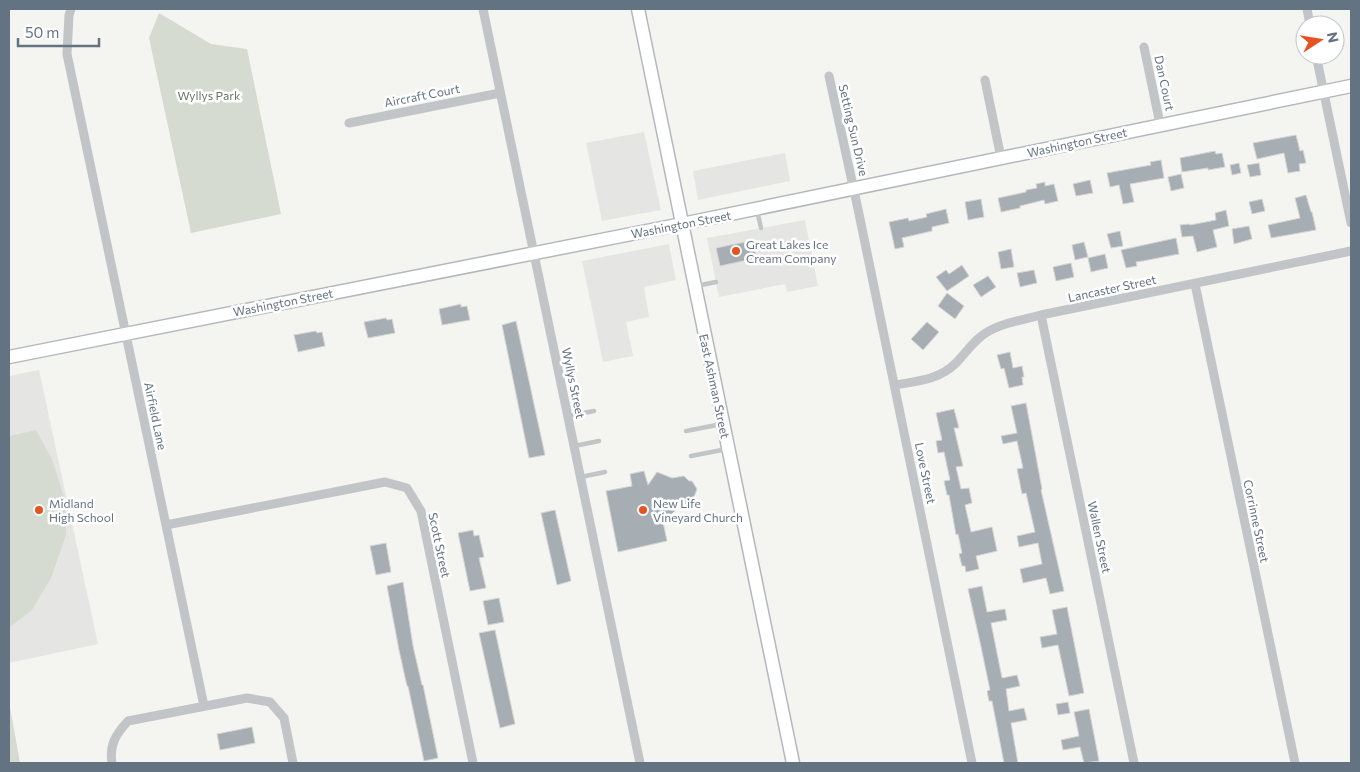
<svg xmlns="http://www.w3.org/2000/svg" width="1360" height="772" font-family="Commissioner,sans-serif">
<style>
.built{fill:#e5e6e4}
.green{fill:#d5dbd1}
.building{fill:#a6aeb4;stroke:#d5d6d3}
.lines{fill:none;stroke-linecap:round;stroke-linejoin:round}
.secondary-casing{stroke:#b4b8bd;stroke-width:15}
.lane{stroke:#c1c5c8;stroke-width:4.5}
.street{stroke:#c1c5c8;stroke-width:9}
.secondary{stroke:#fff;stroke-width:12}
.poi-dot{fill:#e45321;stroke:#fff;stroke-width:2}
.labels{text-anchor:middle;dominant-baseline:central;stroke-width:5;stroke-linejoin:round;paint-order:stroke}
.street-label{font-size:12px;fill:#637382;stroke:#fff}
.park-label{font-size:12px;fill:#667962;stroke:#fff}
.poi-label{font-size:12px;fill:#637382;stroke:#fff;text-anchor:start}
</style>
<rect width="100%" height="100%" fill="#f4f4f0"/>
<path class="built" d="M644 132 661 210 602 221 586 143Z
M785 153 790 181 698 200 693 171Z
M805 220 818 286 787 292 785 284 719 297 707 238Z
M669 244 676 280 644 287 649 317 626 322 633 356 603 362 582 261Z
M39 370 98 644 9 663V376Z"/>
<path class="green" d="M159 13 211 44 247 49 281 214 191 233 149 38Z
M36 430 52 459 65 500 66 535 51 578 32 610 9 628V436Z
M9 707H10L20 763H9Z"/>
<path class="building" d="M1296 135 1300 151 1303 150 1306 163 1299 164 1300 171 1288 173 1284 153 1257 159 1253 143Z
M1215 151 1216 154 1222 153 1225 167 1208 170V168L1182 172 1180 158Z
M1161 160 1164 178 1130 184 1134 202 1123 204 1119 185 1110 187 1107 173 1151 165 1150 162Z
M1239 163 1241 173 1232 175 1230 165Z
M1259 163 1261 175 1250 177 1247 165Z
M1181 174 1184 188 1171 191 1168 177Z
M1090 180 1093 193 1076 196 1073 184Z
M1045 182V186L1054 184 1058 201 1045 204 1044 200 1020 206V208L1001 212 998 198 1026 192V190L1037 188 1036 184Z
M1306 195 1311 212H1312L1316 230 1271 238 1268 225 1300 218 1295 198Z
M981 199 984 217 968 220 965 202Z
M1262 199 1265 211 1252 214 1249 202Z
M946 209 949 223 932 227V231L902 238 904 247 895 249 889 222 908 218 909 221 927 217 926 214Z
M1226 210 1229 226 1213 230 1217 247 1197 252 1193 236 1182 237 1180 225 1189 224 1190 225 1216 220 1215 213Z
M1249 226 1252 239 1234 244 1232 229Z
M1120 231 1123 246 1111 248 1107 234Z
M1176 238 1179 254 1143 261 1136 262 1137 266 1126 268 1121 250Z
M750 241 752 246 754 245 757 262 749 264 748 260 720 266 716 248Z
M1084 242 1088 257 1075 260 1072 245Z
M1011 249 1014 267 1001 269 998 252Z
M1105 254 1108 268 1091 272 1088 258Z
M1071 263 1074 277 1056 281 1053 267Z
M962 265 969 276 947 291 936 277 946 270 949 274Z
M1034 270 1037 283 1020 287 1017 273Z
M988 276 996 287 981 297 973 285Z
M947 293 964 306 955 319 938 306Z
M461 304V307L467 306 470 320 442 325 439 309Z
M386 318 387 320 392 319 395 333 368 338 364 322Z
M516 321 545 455 529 458 502 325Z
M927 322 939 332 923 350 911 339Z
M316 331 317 333 322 332 325 346 298 352 294 335Z
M1010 352 1013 368 1022 366 1024 377H1022L1023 385 1009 388 1004 368 1001 369 997 355Z
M1026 403 1042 489 1041 490 1064 591 1050 594 1046 578 1023 583 1020 569 1042 564 1038 543 1019 547 1017 536 1035 532 1026 493 1022 494 1017 469 1023 468 1017 441 1003 444 1001 436 1017 433 1011 406Z
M954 409 959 428H954L963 466 956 467 961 489 969 488 972 503 965 505 971 532 992 527 997 551 976 556 979 569 966 572 965 566H962L959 554 962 553 958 534 956 535 949 495H947L944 481 950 480 944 452 938 453 936 441 942 440 936 413Z
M644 471 648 485 657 472 672 478 684 476 689 481H692L697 489 691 505 679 507 663 522 667 541 618 552 606 491 632 486 630 474Z
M555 510 571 581 557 585 541 513Z
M473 530 474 536 479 535 484 557 479 558 486 588 470 591 458 533Z
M386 543 391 572 376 575 370 546Z
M403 582 413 646 422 685H423L438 758 424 761 408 686H407L399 650 387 586Z
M982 586 987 612 1005 609 1007 620 991 623 1002 678 1017 675 1020 686 1006 689 1009 711 1024 708 1027 720 1011 723 1018 763H1004L992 701H989L987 691 990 690 980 642 968 589Z
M499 598 504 622 488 625 483 601Z
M1067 607 1084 693 1069 696 1058 645 1042 648 1040 637 1057 634 1052 610Z
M495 630 515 724 500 728 479 633Z
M1068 702 1070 713 1058 715 1056 704Z
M1089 709 1099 761 1084 763 1080 747 1063 750 1061 740 1079 736 1074 712Z
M252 727 255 743 220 750 217 734Z"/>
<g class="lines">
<g class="secondary-casing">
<path id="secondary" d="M638 9 793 763
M9 357 682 224 1351 86"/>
</g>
<path class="lane" d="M757 210 761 228
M696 286 716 282
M568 416 594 411
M686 431 722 424
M574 446 599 441
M691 456 727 449
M581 477 605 472"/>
<path class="street" d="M71 9 69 15 67 54 204 706
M483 9 640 763
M1307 9 1310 25
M1144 47 1160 124
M1316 55 1351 223
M829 76 858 209 972 763
M985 80 1001 158
M349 123 500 93
M1195 284 1295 763
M1041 315 1134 763
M895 385C917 381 939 380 956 363 967 352 975 338 989 331 1004 322 1024 320 1041 315L1351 251
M166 525 385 482 407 488 421 511 473 763
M112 763C109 745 116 734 128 721L247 698 270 702 284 718 293 763"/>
<use href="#secondary" class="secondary"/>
</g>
<g class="poi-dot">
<circle cx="736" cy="251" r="5"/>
<circle cx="39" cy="510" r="5"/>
<circle cx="643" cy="510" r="5"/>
</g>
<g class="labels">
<g class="street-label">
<text transform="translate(1165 83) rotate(78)">Dan Court</text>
<text transform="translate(422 95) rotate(-11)">Aircraft Court</text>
<text transform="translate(854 130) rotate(77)">Setting Sun Drive</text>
<text transform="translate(1077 142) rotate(-12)">Washington Street</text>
<text transform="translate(681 224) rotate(-11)">Washington Street</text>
<text transform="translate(1112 288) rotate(-12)">Lancaster Street</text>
<text transform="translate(283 302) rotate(-11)">Washington Street</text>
<text transform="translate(574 383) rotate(78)">Wyllys Street</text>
<text transform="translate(715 386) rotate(78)">East Ashman Street</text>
<text transform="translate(156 416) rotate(78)">Airfield Lane</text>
<text transform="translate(926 473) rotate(78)">Love Street</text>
<text transform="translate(1257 521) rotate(78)">Corrinne Street</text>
<text transform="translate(1100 537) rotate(78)">Wallen Street</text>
<text transform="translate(440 545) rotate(78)">Scott Street</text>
</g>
<g class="park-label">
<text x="209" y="95">Wyllys Park</text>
</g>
<g class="poi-label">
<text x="746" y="244">Great Lakes Ice<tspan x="746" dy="14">Cream Company</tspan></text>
<text x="49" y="503">Midland<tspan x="49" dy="14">High School</tspan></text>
<text x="653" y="503">New Life<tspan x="653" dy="14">Vineyard Church</tspan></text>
</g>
</g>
<rect width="1360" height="772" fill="none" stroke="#637382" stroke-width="20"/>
<g transform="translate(1320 40) rotate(78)"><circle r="24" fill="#ffffff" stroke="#c1c7cd"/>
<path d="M0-4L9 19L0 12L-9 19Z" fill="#e45321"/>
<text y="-8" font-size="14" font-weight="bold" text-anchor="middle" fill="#637382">N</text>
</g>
<path d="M18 38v8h81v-8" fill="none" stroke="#637382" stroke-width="2.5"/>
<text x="25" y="38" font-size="15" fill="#637382" stroke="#ffffff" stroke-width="4" paint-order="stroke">50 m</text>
</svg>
